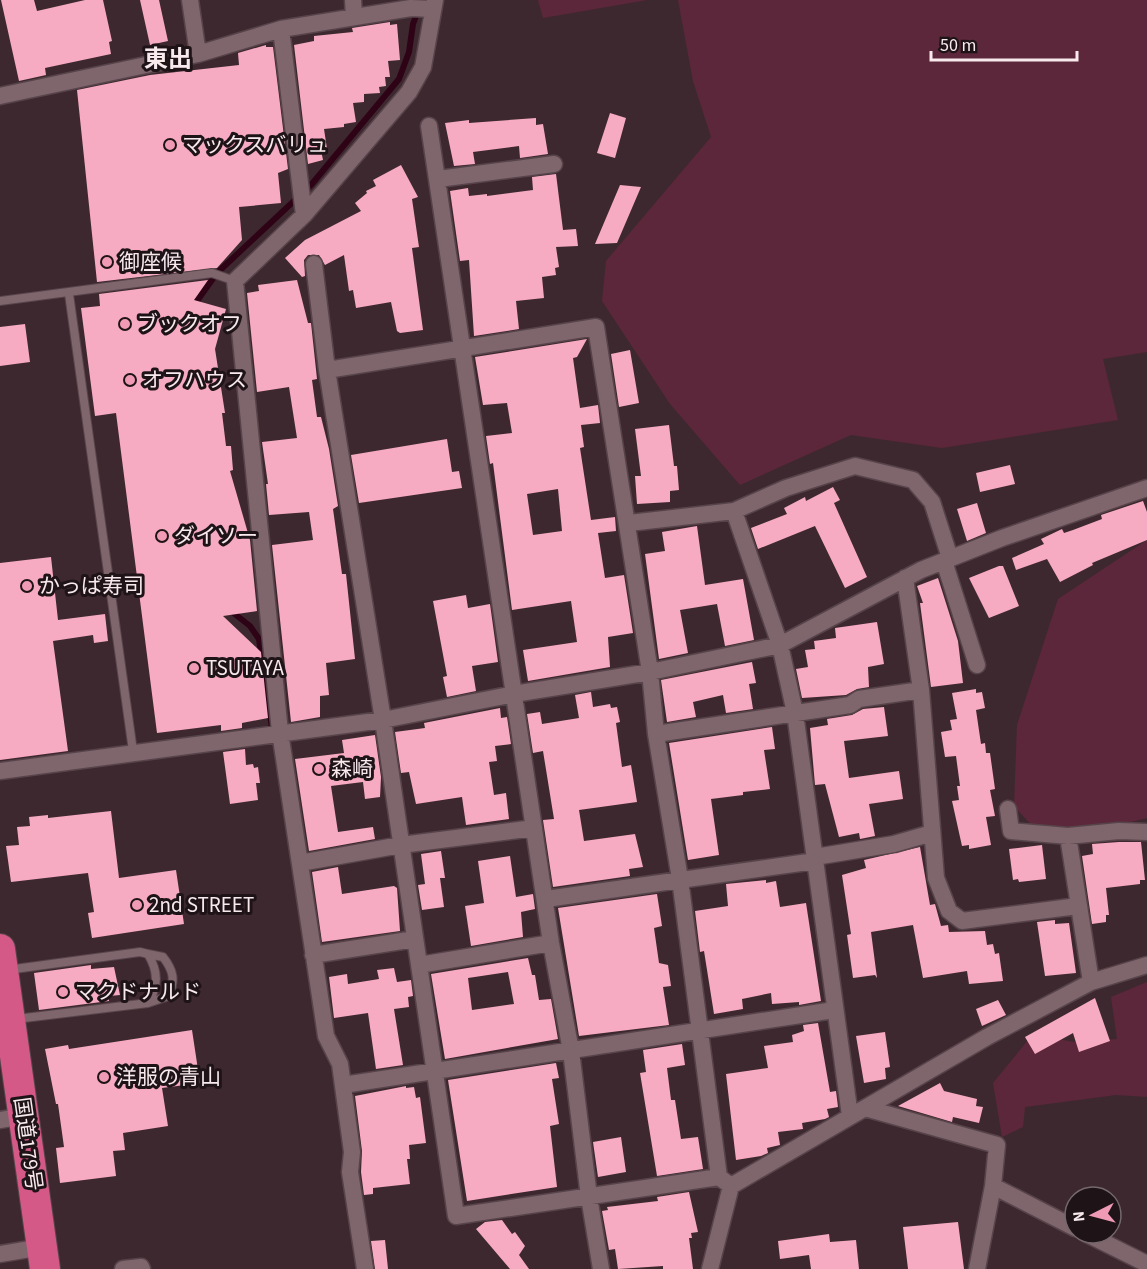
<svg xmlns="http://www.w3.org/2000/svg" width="1147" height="1269" font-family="'Source Sans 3','Noto Sans JP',sans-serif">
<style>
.green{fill:#5c273a}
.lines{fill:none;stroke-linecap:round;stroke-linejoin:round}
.stream{stroke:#2f0316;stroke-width:6}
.building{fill:#f7abc2;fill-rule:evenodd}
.lane-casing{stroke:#57444a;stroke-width:10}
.street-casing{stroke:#57444a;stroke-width:19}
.highway-casing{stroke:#57444a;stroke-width:32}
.lane{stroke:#7f656c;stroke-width:8}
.street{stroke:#7f656c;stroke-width:16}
.highway{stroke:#d45987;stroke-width:30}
.poi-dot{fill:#f09ab5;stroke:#1e1417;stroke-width:2}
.labels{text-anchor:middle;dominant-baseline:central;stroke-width:6;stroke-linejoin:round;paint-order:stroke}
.poi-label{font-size:21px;fill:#f8e9ed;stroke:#1e1417;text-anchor:start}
.street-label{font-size:21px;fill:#f8e9ed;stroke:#1e1417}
.quarter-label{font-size:24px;font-weight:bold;fill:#f8e9ed;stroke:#1e1417}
</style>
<rect width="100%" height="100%" fill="#3e282f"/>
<path class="green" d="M538 0H647L543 18Z
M678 0H1147V352L1103 359 1118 420 942 448 851 435 740 485 670 404 602 301 606 261 711 137 693 81Z
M1147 540V818L1074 836 1034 828 1014 806 1017 725 1058 599Z
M1147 982V1097L1116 1095 1025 1107 1023 1127 1002 1137 993 1083 1033 1034 1073 1042 1117 1039 1111 997Z"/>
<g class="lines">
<path class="stream" d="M192 308 217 273 311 185 399 79 409 52 413 24 422 0
M231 611 250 626 259 639 273 735"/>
</g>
<path class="building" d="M1 0H34L37 11 85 0H103L112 41 109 42 111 54 45 68 46 75 19 81Z
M140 0H159L168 41 150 45Z
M390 22V25L397 24 400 60 388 61 390 77H385L386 86 379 87 380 93 364 94V102L353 103 356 122 344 124V127L324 129 327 149 321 150 323 160 308 164 294 45 314 41V36L353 32 352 28Z
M266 45V47H273L288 169 278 173 281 203 239 207 242 240 217 268 97 282 77 90 150 75 239 65 238 53Z
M610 113 626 118 615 158 597 153Z
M536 118V125L543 124 548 154 520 158 519 146 473 152 475 164 454 166 445 123 469 120V123Z
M401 165 418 197 412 199 419 247 412 248 423 330 400 333 397 331 391 302 356 308 353 290 349 291 344 255 325 265 319 255H308L304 260 305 276 302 277 285 258 305 240 361 211 355 203 367 193 366 191 376 186 373 180Z
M556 174 563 230 576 229 578 246 556 247 559 267 555 268 556 275 542 277 544 298 516 301 519 329 474 336 469 260 460 261 450 191 468 188 469 196 487 194V196L533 190 532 177Z
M620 185 641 187 617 243 595 244Z
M208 280 194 300 226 309 215 349 225 413H222L226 446H231L233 470 230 471 250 540 257 611 223 616 261 652 268 718 242 723V728L221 731V725L157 733 116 413 95 416 81 308 100 306 99 294Z
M297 280 308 323H311L317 379 312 380 317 417H321L329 449 338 506 333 509 342 574H346L355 659 326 663 329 695 320 696V717L291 722 272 545 313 540 309 512 269 515 266 484H268L262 442 297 438 289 387 257 392 247 293 259 291 258 285Z
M25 324 30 362 0 366V327Z
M587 339 577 357 573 358 580 408 598 405 600 423 581 425 584 447 580 448 591 520 615 517 616 531 598 533 605 578 624 575 633 633 608 637 610 667 528 681 523 650 577 642 571 601 512 610 493 463 490 464 486 436 512 433 507 403 483 405 475 357ZM558 489 562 531 533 535 527 494Z
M630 350 639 403 619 407 611 354Z
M669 425 674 466H677L679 490 670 491V502L637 504 635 476H641L635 429Z
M447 439 452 472 459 471 462 488 359 503 351 455Z
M1010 465 1015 484 980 492 976 473Z
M833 487 840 500 834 503 867 577 845 588 815 526 758 549 751 528 787 514 784 508 805 497 806 501Z
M1143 501 1147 512V540L1092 563 1093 565 1060 582 1047 559 1016 570 1012 558 1044 544 1041 539 1062 529 1064 533 1073 530 1102 519 1101 515Z
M977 503 986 533 967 541 957 509Z
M697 526 705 585 743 579 754 640 725 646 717 604 680 610 688 653 659 659 645 554 665 551 662 532Z
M51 557 58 620 105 614 108 641 94 643 93 635 53 641 68 751 0 760V563Z
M999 566H1003L1019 606 989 618 969 578Z
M938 578 958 641 963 683 931 687 920 603H923L917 586Z
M466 595 468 608 490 604 498 662 472 666 476 691 447 697 443 677 447 676 433 601Z
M877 622 884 664 868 667 869 687 857 689 846 695 802 698 796 669 808 667 805 650 815 649 814 641 836 638 835 628Z
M752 662 756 683 749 684 753 709 726 713 723 695 693 702 696 717 667 722 661 680Z
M976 689V693L982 692 985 708 976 710 981 744 985 743 986 753H990L995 789 990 790 995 816 986 817 991 845 969 849V845L962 846 952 801 959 800 957 786H960L956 756 945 757 941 732 952 730 950 720 957 719 952 693Z
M591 692 593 707 610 704 611 708 617 707 620 722 616 723 622 767 631 765 637 802 579 810 584 841 635 834 643 867 629 869 630 876 553 887 543 820 554 819 543 751 533 753 527 714 540 712 542 724 579 718 575 695Z
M884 707 888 736 844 741 849 778 899 771 903 799 869 804 875 836 860 839 859 833 839 837 825 784 815 785 810 728 828 725 827 719 852 715 863 709Z
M500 708 501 718 507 717 511 744 495 746 497 761 489 762 494 795 506 793 509 819 466 825 462 797 416 804 409 772 401 773 395 732 425 728 424 723Z
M772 727 775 749 764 750 770 789 743 792V795L711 799 719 855 688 860 669 743Z
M375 735 381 777 380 797 365 799 363 782 331 786 338 832 373 827 375 839 309 851 295 759 344 753 342 740Z
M245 749 246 765 253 764 254 768 258 767 260 783H256L258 800 230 804 223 752Z
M111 811 119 878 176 870 184 924 92 938 88 913 94 912 88 873 11 882 6 846 19 845 17 827 30 826 29 817 48 815V818Z
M1119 842H1141L1145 880H1140V884L1106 888 1109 915H1106V922L1092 924 1082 856 1093 854 1092 844Z
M1042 845 1046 879 1019 882 1018 879 1013 880 1009 849Z
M920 847 930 905 935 904 941 926 948 925 949 932 985 931 987 945 993 944 995 954 999 953 1003 981 969 984 967 971 923 978 913 925 871 932 877 978 875 975 853 978 847 935 851 934 842 875 866 868 864 860Z
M441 851 445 878H440L444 907 422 910 418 885 425 884 421 854Z
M510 856 516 897 533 894 535 909 521 912 523 937 471 946 465 906 484 903 478 861Z
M338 867 342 894 394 886 397 888 400 931 322 942 312 872Z
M766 880V883L776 881 780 907 806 903 821 1001 799 1005V1002L772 1004 771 993 742 999 743 1009 714 1014 704 951 700 952 695 911 728 906 726 884Z
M657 894 662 926 654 928 659 963 668 965 671 986 663 987 669 1025 579 1036 558 908Z
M1055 920V924L1069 923 1076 973 1045 976 1037 922Z
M528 958 532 975H535L539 1000 551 999 558 1039 445 1059 431 974ZM508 972 514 1004 472 1010 468 978Z
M91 965V969L114 967 120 995 109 996V1001L39 1010 34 973Z
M394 968 397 982 411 980 413 996 408 997 409 1007 394 1009 403 1065 376 1069 368 1013 334 1018 329 977 347 974 348 984 379 979 377 970Z
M1095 998 1110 1041 1079 1052 1073 1033 1035 1054 1025 1037Z
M998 1000 1006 1015 982 1026 976 1009Z
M818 1023 830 1092 836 1091 838 1107 827 1109 829 1117 825 1119 802 1123 803 1129 778 1132 780 1145 767 1148 768 1153 761 1156 736 1160 726 1074 768 1068 764 1046 793 1042 792 1035 804 1031 803 1025Z
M192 1030 200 1083 162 1088 168 1126 123 1133 125 1150 113 1151 116 1176 60 1183 56 1148 64 1147 58 1104H56L45 1049 68 1045 69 1049Z
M885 1032 890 1067 885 1068 886 1079 864 1083 856 1036Z
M682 1044 685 1065 667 1068 671 1100H675L681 1139 698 1137 703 1169 657 1176 640 1073 646 1072 643 1050Z
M556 1063 559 1078 552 1079 559 1124 550 1126 557 1187 467 1201 448 1080Z
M940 1083 944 1091 977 1099 976 1106 983 1107 979 1123 953 1117 952 1122 898 1106Z
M406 1086V1088L414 1087 416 1098 420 1097 426 1143 409 1145 410 1159H407L410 1184 373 1188V1194L364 1195 361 1172 362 1151 355 1096Z
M621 1137 626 1172 598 1177 593 1142Z
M689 1192 698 1232 691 1233 692 1238H689L693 1269H663V1266L618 1269 615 1249 609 1250 602 1211 608 1210 607 1207 658 1201 657 1197Z
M502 1220 512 1234 515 1232 525 1246 519 1255 529 1269H510L476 1229 485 1222Z
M958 1222 964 1269H908L903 1227Z
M829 1234 830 1242 856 1240 859 1269H811L809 1255 780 1259 778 1241Z
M385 1240 388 1269H375L371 1241Z"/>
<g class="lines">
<g class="lane-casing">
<path id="lane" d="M69 294 133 751
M0 301 212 273 235 281
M148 954 163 957C174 971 175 980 169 996L148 1003
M7 970 140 952 148 954C158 971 159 985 148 1003L16 1019"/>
</g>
<g class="street-casing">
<path id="street" d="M190 0 198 54
M353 0 354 17
M281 29 304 215
M0 96 198 54 281 29 411 8 432 9
M429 126 551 943 571 1051 589 1197 601 1269
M438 179 554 164
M314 264 327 370 383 720 456 1216 719 1177 731 1186
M327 370 596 327 650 672 656 734 680 879 719 1177
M734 511 786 488 855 466 913 480 932 502 950 558
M629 523 734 511 780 645 795 713 850 1116
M944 561 977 665
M905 578 921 690 936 878 949 911 962 921 1078 906
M656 734 850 705 859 699 921 690
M0 771 383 720 514 694 650 672 780 645 921 570 1002 538 1147 488
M1008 809 1011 831 1068 836 1119 831 1147 832
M1068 836 1091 982
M815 857 894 844 932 833
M300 863 401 845 534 828
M546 899 815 861
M313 955 415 939
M419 965 551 943
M343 1085 834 1010
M865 1108 997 1145 993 1186 977 1269
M0 1120 23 1116
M993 1186 1075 1228
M1085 1233 1147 1264
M0 1254 42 1247
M123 1269 141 1267 142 1269
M365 1269 350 1172 352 1152 340 1064 326 1036 280 732 235 281 304 215 409 92 423 67 435 0
M710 1269 731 1186 987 1037 1091 982 1147 965"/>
</g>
<g class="highway-casing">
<path id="highway" d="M0 949 45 1269"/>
</g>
<use href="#lane" class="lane"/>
<use href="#street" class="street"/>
<use href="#highway" class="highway"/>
</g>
<g class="poi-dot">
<circle cx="170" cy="145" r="6"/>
<circle cx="107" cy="262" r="6"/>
<circle cx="125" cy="324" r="6"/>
<circle cx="130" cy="380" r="6"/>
<circle cx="162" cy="536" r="6"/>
<circle cx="27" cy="586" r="6"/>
<circle cx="194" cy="668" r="6"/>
<circle cx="319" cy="769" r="6"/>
<circle cx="137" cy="905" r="6"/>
<circle cx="63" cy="992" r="6"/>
<circle cx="104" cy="1077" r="6"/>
</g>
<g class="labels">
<g class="poi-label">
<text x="182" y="145">マックスバリュ</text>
<text x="119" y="262">御座候</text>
<text x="137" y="324">ブックオフ</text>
<text x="142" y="380">オフハウス</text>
<text x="174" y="536">ダイソー</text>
<text x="39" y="586">かっぱ寿司</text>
<text x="206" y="668">TSUTAYA</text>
<text x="331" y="769">森崎</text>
<text x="149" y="905">2nd STREET</text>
<text x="75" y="992">マクドナルド</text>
<text x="116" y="1077">洋服の青山</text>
</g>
<g class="street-label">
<text transform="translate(28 1144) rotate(82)">国道179号</text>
</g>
<g class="quarter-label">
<text x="168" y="59">東出</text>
</g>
</g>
<g transform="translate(1093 1215) rotate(264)"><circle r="28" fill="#1e1417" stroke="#75696d" stroke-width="1.5"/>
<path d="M0-4.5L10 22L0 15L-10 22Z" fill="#f09ab5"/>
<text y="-9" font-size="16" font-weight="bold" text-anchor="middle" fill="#f8e9ed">N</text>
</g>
<path d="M931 51v9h146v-9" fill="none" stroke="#f8e9ed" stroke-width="3"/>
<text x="940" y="51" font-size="18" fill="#f8e9ed" stroke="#1e1417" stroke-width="4.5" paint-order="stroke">50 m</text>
</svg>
